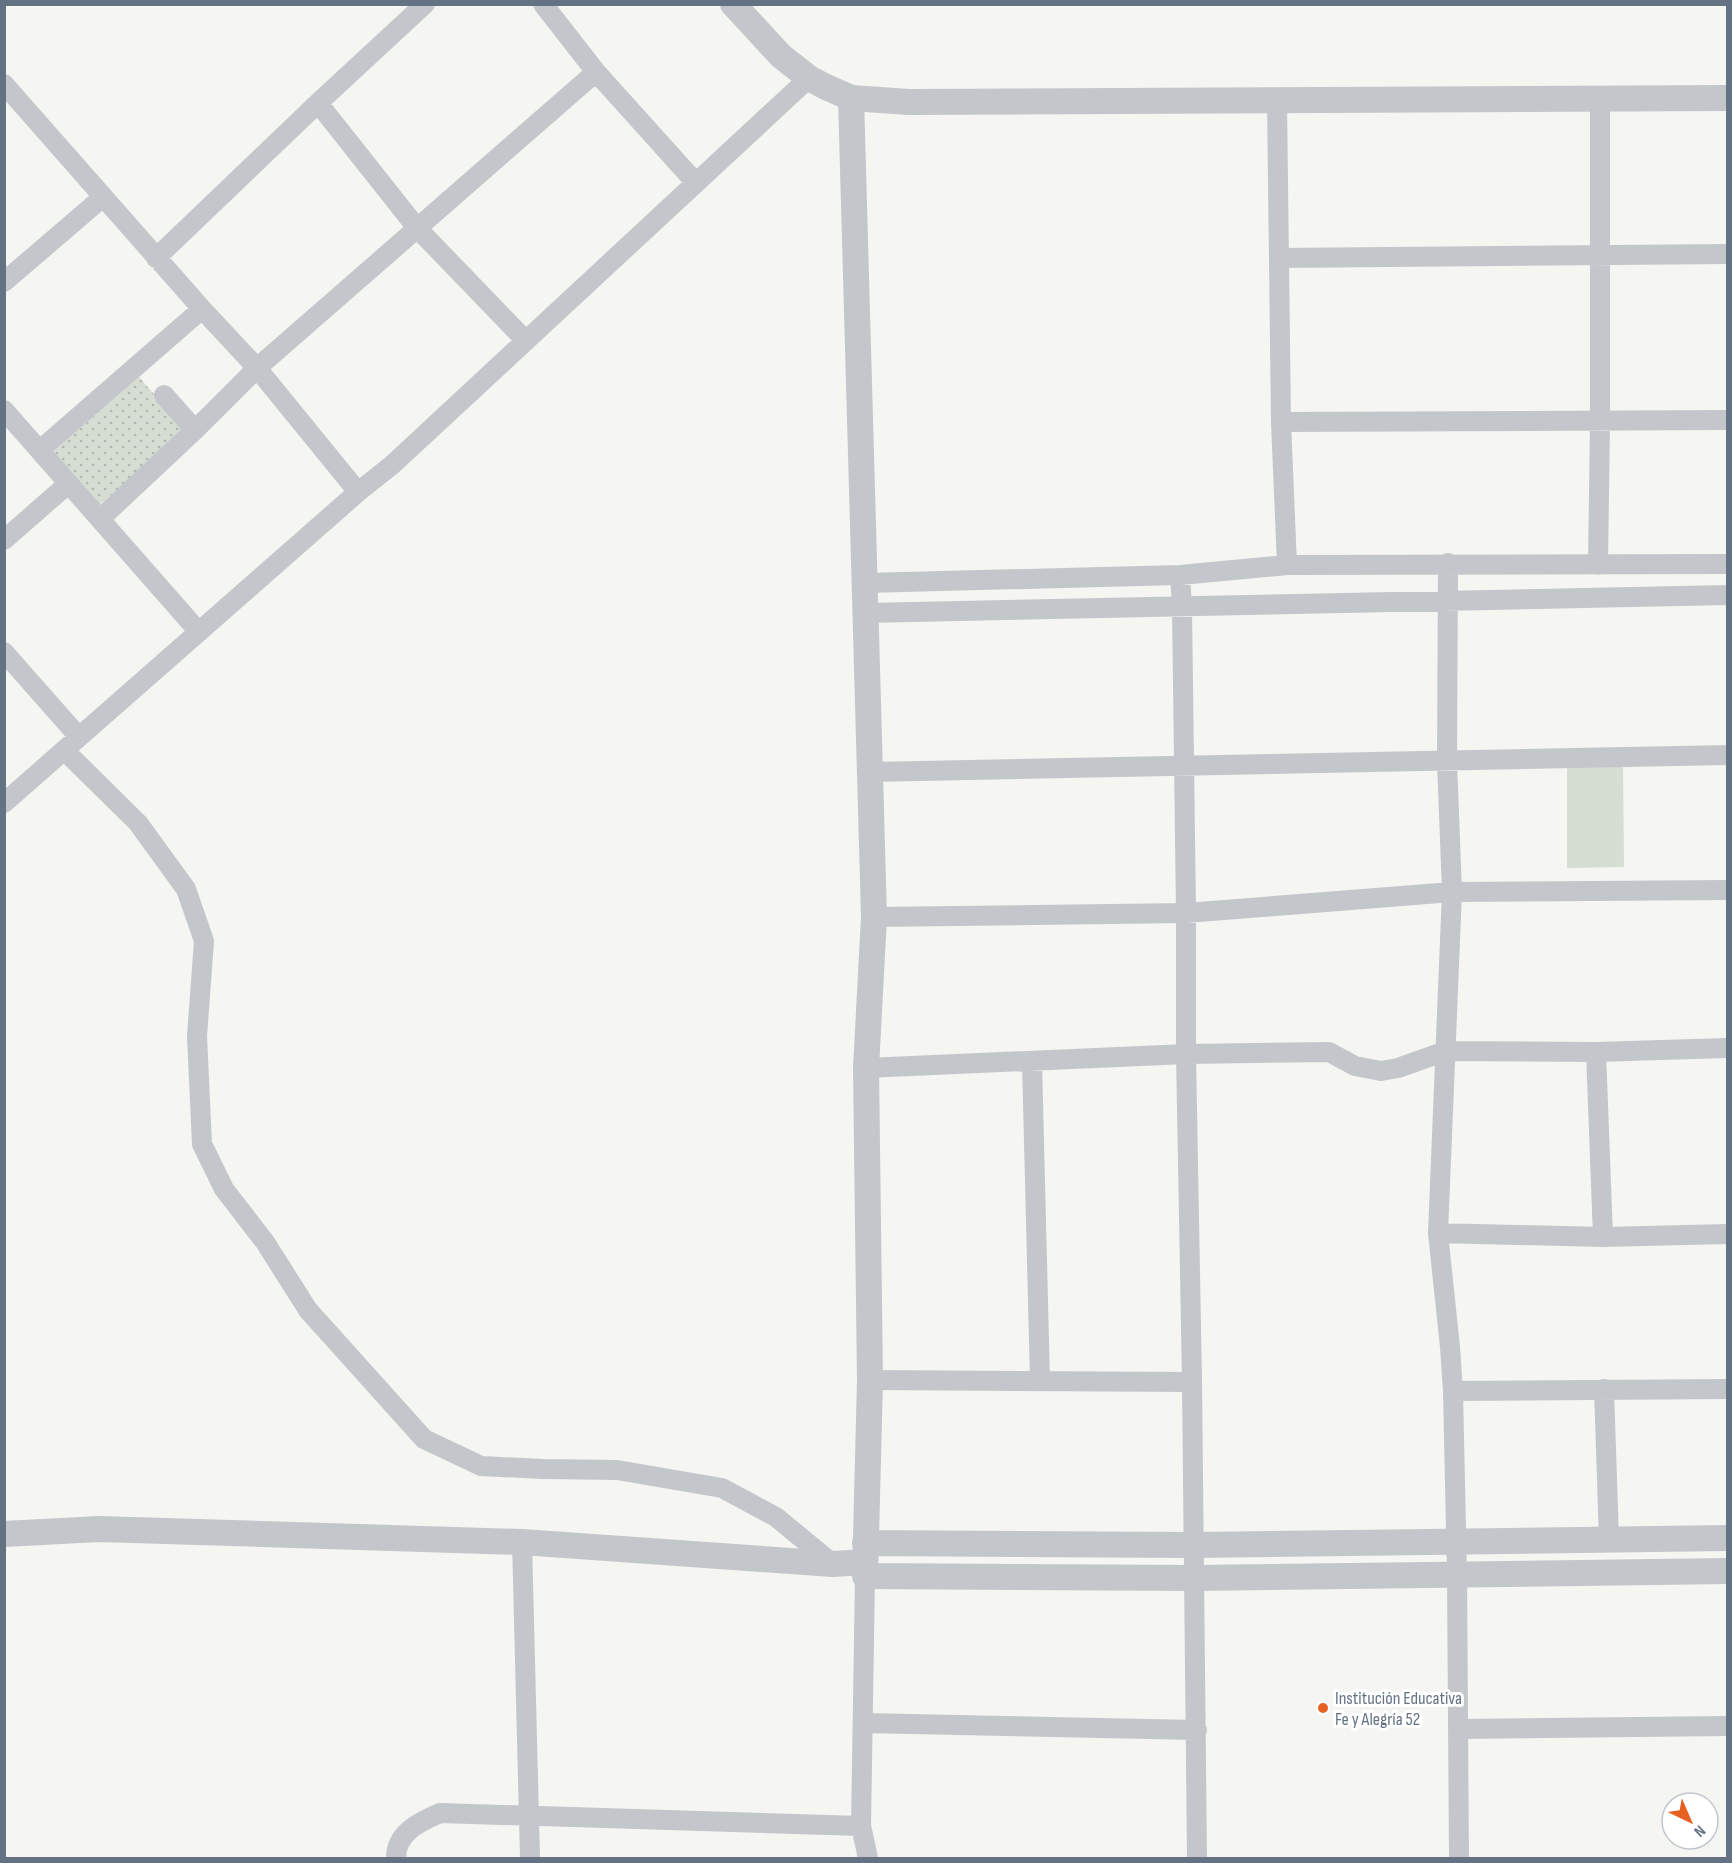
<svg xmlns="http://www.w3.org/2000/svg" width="1732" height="1863" font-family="'Sofia Sans Condensed',sans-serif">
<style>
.green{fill:#d6ddd3}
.park{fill:url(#park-dots)}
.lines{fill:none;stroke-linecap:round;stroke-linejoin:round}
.minor{stroke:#c3c6ca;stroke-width:20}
.tertiary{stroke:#c3c6ca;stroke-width:26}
.poi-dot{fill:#e66122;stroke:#fff;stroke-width:2}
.labels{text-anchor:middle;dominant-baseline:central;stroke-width:6;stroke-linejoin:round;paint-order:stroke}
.poi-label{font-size:18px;fill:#647384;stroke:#fff;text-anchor:start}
</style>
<defs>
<pattern id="park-dots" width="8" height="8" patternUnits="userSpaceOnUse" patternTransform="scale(1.5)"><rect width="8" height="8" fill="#d6ddd3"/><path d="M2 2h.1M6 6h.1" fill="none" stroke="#b1b8b1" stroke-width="1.8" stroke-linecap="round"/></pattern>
</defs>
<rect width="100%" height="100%" fill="#f5f6f2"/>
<path class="green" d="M1623 766 1624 867 1567 868V767Z"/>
<path class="park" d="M139 377 186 431 98 506 51 454Z"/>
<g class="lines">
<path class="minor" d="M543 4 596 72 696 183
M4 84 202 309 257 368 358 492
M1277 101 1281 422 1287 565
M318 103 417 228 526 341
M156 258 318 103 425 4
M1279 258 1728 254
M4 282 103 197
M164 395 195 430
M4 410 199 632
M1281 422 1728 420
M40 450 202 309
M100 519 195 430 257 368 596 72
M4 540 69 483
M1448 563 1447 761 1452 892 1438 1233 1450 1347 1453 1391 1457 1575 1459 1858
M1598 565 1600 421V99
M1180 575 1182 607 1186 913V1054L1192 1382 1197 1858
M865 583 1180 575 1287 565 1728 564
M866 613 1728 595
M4 652 79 737
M64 750 138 823 186 889 204 941 197 1036 202 1144 224 1189 265 1242 308 1310 424 1439 481 1466 543 1469 617 1470 722 1488 776 1517 833 1564
M870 772 1728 755
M4 803 358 492 392 465 809 78
M874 917 1186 913 1452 892 1728 890
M1596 1052 1603 1237
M1032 1062 1040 1381
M866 1068 1186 1054 1329 1052 1355 1066 1381 1071 1398 1068 1446 1051 1596 1052 1728 1048
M1438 1233 1603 1237 1728 1234
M870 1380 1192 1382
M1604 1389 1609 1539
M1453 1391 1728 1389
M522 1542 530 1858
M865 1576 861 1826 868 1858
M863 1723 1197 1730
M1458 1729 1728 1726
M396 1858C396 1833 419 1822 440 1813L861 1826"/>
<path class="tertiary" d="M733 4 781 56 809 78 826 87 851 98 909 102 1728 98
M851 98 874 917 866 1068 870 1380 865 1576 1194 1578 1728 1571
M4 1534 99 1529 522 1542 833 1564 865 1562
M865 1543 1193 1545 1728 1538"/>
</g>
<circle class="poi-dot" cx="1323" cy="1708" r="6"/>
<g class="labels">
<g class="poi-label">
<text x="1335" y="1698">Institución Educativa<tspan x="1335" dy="21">Fe y Alegría 52</tspan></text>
</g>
</g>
<rect width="1732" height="1863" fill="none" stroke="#647384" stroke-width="12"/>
<g transform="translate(1690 1821) rotate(136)"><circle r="28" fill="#ffffff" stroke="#c1c7ce" stroke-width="1.5"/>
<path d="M0-4.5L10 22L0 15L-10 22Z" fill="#e66122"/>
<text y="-9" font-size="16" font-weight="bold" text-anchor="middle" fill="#647384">N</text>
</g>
</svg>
